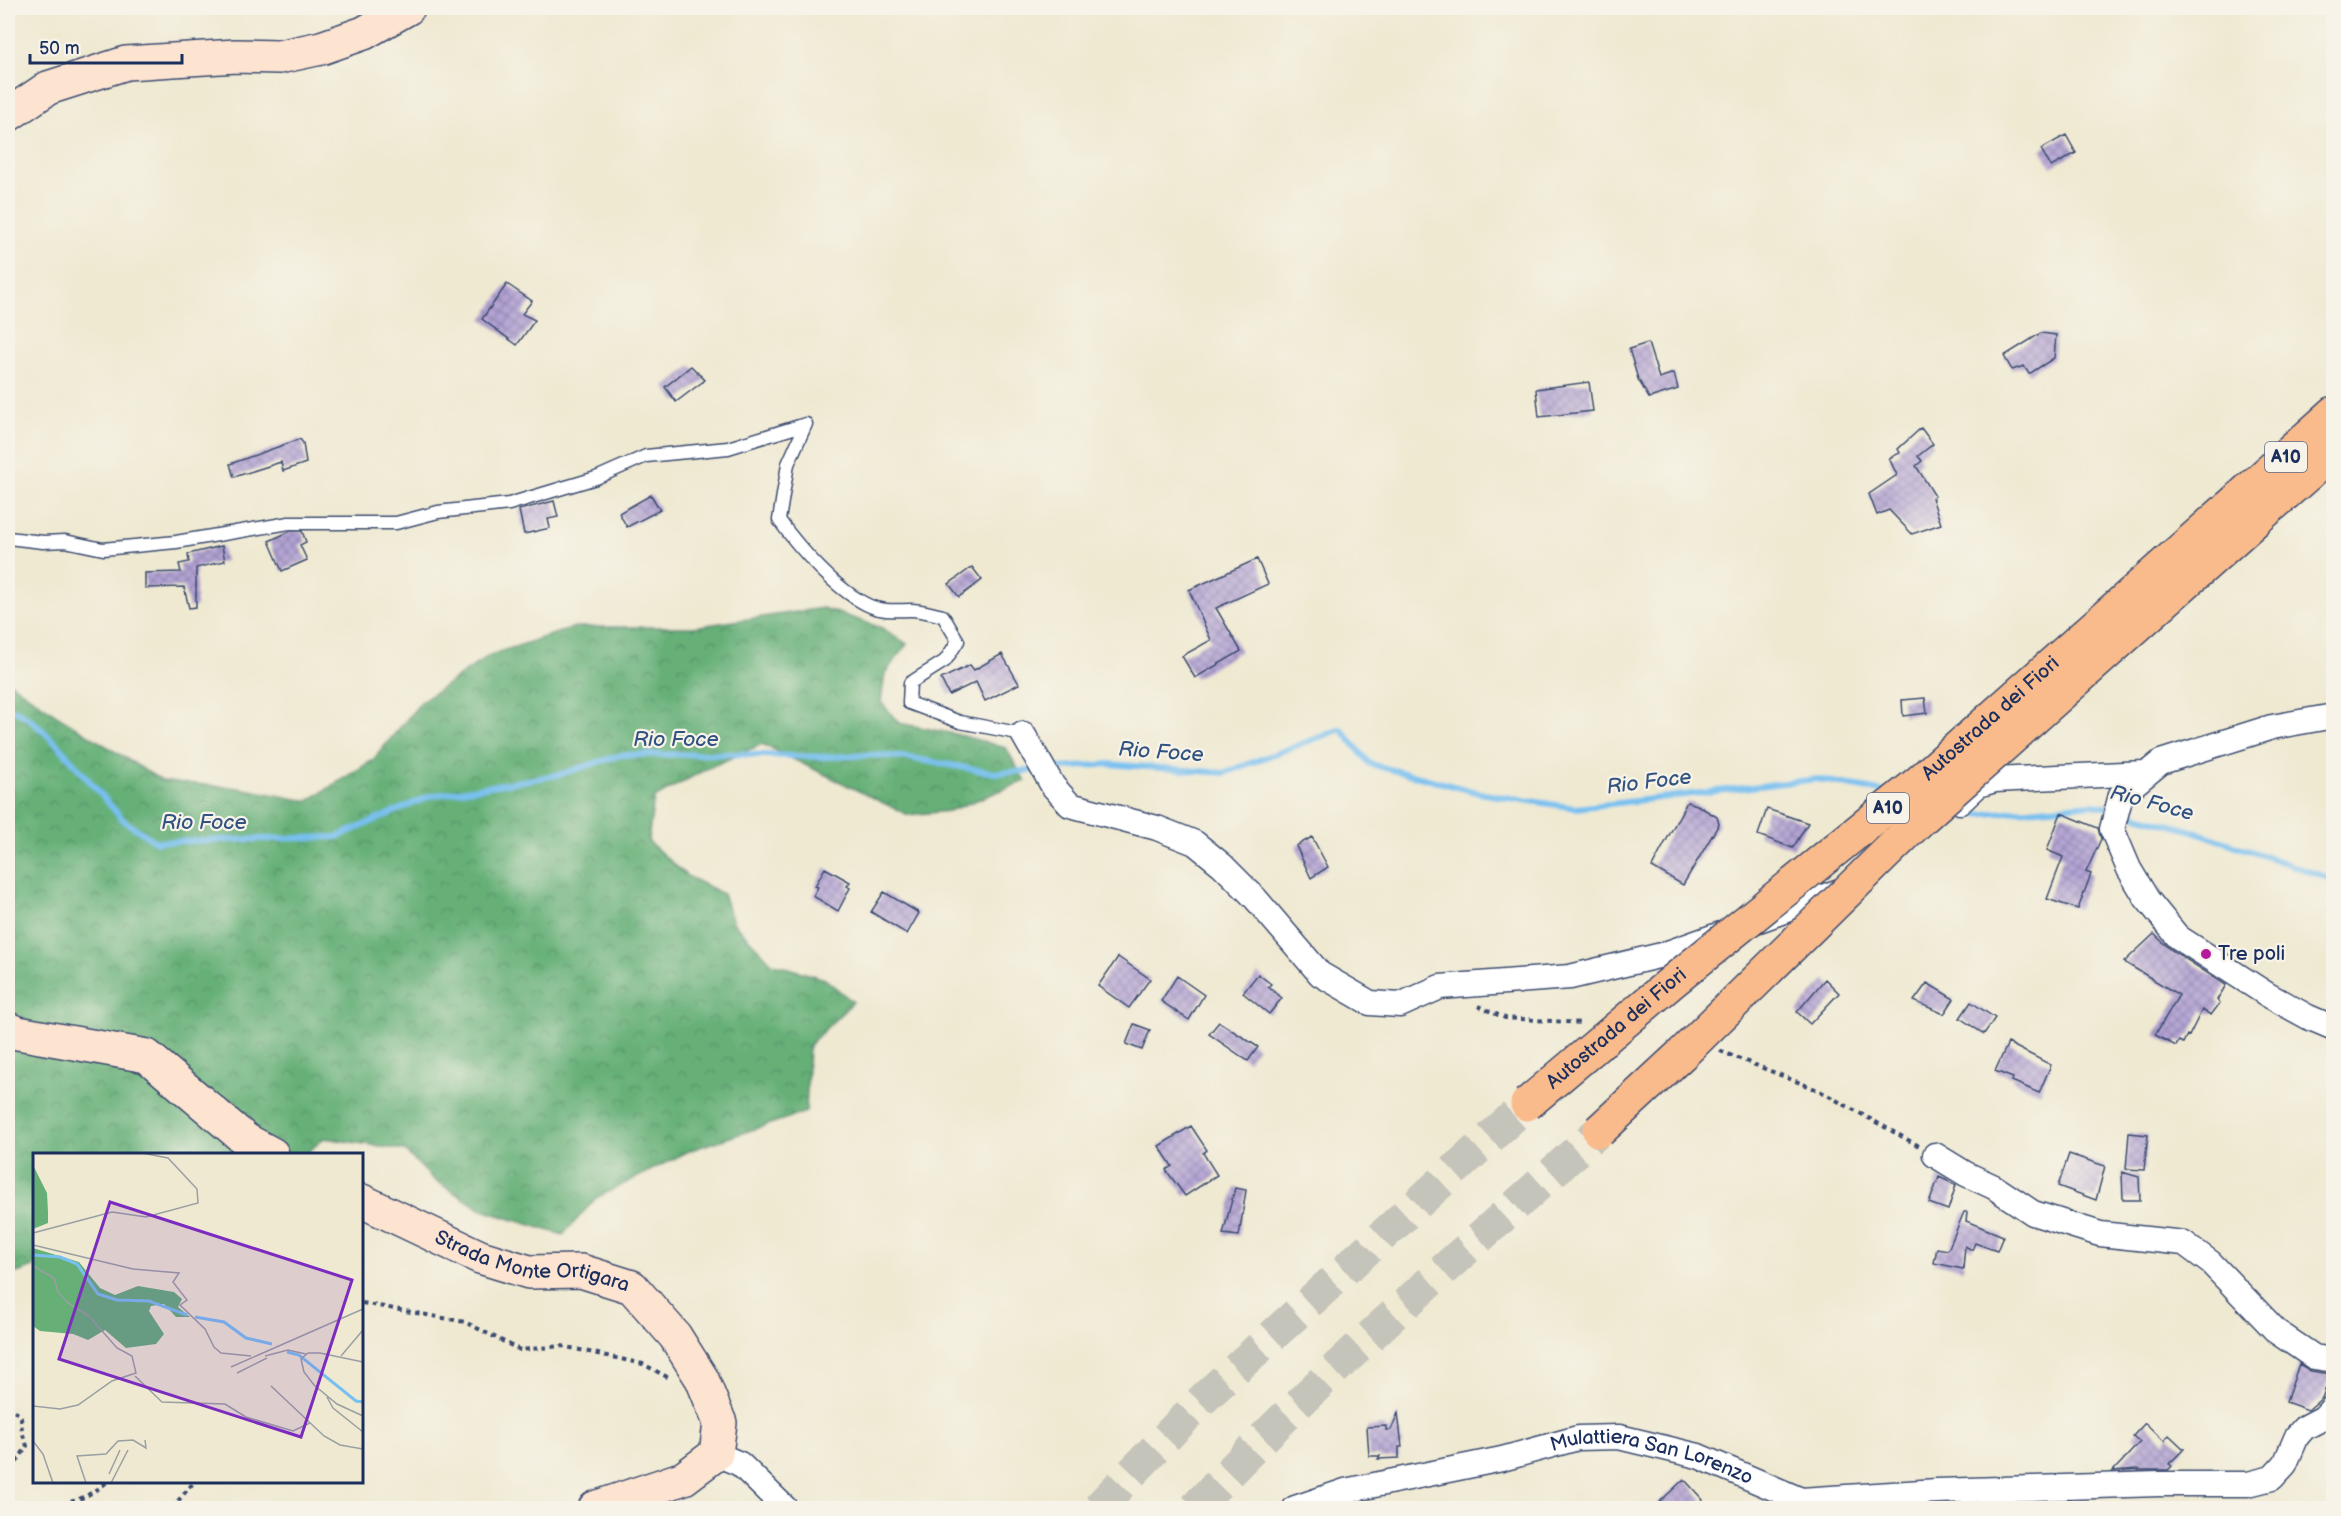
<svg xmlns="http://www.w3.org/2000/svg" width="2341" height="1516" font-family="'Balsamiq Sans',sans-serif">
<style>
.forest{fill:url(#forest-crowns);stroke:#40706b;stroke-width:1.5}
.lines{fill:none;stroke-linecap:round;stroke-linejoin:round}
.stream{stroke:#78c0f0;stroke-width:6}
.building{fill:url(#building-cross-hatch)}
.motorway-tunnel{stroke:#c5c4ba;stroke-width:33;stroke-dasharray:33 16;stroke-linecap:butt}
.service-casing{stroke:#3b4b6f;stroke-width:15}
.minor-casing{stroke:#3b4b6f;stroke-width:27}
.secondary-casing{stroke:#3b4b6f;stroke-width:36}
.motorway-casing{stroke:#3b4b6f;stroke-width:36}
.path{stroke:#3b4b6f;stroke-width:4;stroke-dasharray:4.5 4.5;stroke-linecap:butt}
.service{stroke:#fff;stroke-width:12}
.minor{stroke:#fff;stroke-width:24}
.secondary{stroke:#fde4d1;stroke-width:33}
.motorway{stroke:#fabb8c;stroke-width:33}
.motorway-bridge-casing{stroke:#3b4b6f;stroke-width:36;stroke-linecap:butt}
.motorway-bridge{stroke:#fabb8c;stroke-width:33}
.poi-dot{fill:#b5179e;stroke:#f7f3e8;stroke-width:2}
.labels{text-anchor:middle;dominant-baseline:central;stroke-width:4.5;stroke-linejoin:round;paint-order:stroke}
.shield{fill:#f7f3e8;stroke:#5d6a87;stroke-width:1.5}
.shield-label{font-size:18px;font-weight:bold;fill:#1b2f5e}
.street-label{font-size:20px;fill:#1b2f5e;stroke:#f7f3e8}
.poi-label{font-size:20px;fill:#1b2f5e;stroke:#f7f3e8;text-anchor:start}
.water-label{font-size:21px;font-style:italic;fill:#325382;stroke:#f7f3e8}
.inset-river{fill:none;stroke:#78c0f0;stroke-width:3}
.inset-road{fill:none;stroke:#9a9fa3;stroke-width:1.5}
.view{fill:#7b2cbf;fill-opacity:0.15;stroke:#7b2cbf;stroke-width:3}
.inset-edge{fill:none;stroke:#1b2f5e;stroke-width:3}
</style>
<defs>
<pattern id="forest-crowns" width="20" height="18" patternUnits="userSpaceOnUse" patternTransform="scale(1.5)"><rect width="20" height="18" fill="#66b078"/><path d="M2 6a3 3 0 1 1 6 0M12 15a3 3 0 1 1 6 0" fill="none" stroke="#539066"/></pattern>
<pattern id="building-cross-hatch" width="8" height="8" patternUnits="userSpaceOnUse" patternTransform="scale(1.5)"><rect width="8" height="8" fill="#b3a3d4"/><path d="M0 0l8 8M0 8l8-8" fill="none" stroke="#9185af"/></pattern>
</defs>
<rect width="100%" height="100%" fill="#f7f3e8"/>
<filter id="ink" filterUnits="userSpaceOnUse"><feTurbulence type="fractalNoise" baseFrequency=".0167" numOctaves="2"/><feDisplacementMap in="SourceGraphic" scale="12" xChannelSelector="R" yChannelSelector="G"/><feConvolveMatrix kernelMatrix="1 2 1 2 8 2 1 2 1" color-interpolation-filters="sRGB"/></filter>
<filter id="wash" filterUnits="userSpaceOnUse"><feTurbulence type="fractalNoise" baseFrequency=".008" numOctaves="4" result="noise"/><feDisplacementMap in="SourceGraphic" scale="24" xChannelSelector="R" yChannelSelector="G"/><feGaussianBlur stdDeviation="1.35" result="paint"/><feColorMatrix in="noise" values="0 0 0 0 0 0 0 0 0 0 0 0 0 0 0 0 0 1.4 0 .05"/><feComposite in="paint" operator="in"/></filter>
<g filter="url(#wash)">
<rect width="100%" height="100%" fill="#efe9d1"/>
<path class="forest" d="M823 608 882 628 907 644 885 673 881 702 899 723 960 735 1006 748 1025 781 949 811 908 815 762 744 706 769 654 798 648 841 687 876 723 894 733 922 772 963 825 979 853 1002 809 1045 806 1112 691 1150 596 1198 563 1235 482 1210 434 1180 404 1150 324 1138 306 1154H34V1267L8 1276V681L58 716 162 781 239 788 308 801 373 760 421 702 490 655 575 627H693Z"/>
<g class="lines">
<path class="stream" d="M8 706 31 720 59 746 123 820 156 842 337 837 430 796 558 775 621 755 732 754 824 757 876 755 910 758 995 773 1038 770
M1048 769 1109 764 1224 773 1341 729 1370 764 1484 794 1576 808 1817 779 1890 793
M1958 811 1975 815 2092 804 2113 809
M2123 812 2190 830 2334 880"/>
</g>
<g id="blocks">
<path class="building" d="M2066 135 2076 153 2051 167 2041 149Z
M507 284 532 301 522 314 535 320 517 345 482 319Z
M2041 333 2056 335 2054 358 2029 374 2024 366 2012 370 2004 356Z
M1648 343 1659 378 1674 373 1678 389 1649 398 1638 379 1629 349Z
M691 366 705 380 676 402 665 387Z
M1589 382 1593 411 1539 417 1536 389Z
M1921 428 1933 444 1918 456 1922 461 1916 466 1935 496 1932 498 1941 524 1912 534 1889 510 1877 515 1869 494 1897 475 1889 458 1900 453 1898 449Z
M300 439 303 443 306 463 283 471 281 462 234 477 230 464Z
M651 495 660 510 627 527 619 513Z
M554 501 558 517 548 519 550 528 524 534 519 510Z
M291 531H302L306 542 300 545 307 560 282 571 269 541Z
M222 546 225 561 196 568V607L189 608 184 587 145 588V573L181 572 179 564 189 562 188 554Z
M1257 559 1268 584 1216 608 1241 651 1195 678 1182 656 1211 640 1189 590Z
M972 567 982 580 959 597 949 584Z
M1002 654 1019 684 985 701 976 682 949 695 941 679 970 665 974 670Z
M1925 698 1927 713 1903 716 1902 700Z
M1687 802 1697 805 1717 817 1719 824 1683 885 1652 867Z
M1767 809 1808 823 1793 848 1758 835Z
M2061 813 2098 828 2101 839 2086 872 2091 874 2078 909 2047 899 2063 857 2047 850Z
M1312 837 1328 867 1311 878 1296 846Z
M825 868 850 882 847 886 850 888 838 911 813 896 818 887 815 886Z
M884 892 919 913 907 934 871 912Z
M2154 934 2170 949 2226 985 2217 1000 2220 1003 2211 1015 2202 1010 2189 1036 2187 1035 2183 1043 2179 1041 2176 1046 2155 1035 2179 995 2124 962Z
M1118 957 1150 979 1129 1008 1098 986Z
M1258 974 1271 984 1268 987 1282 998 1269 1014 1243 993Z
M1177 976 1204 995 1189 1020 1161 1001Z
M1825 979 1839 993 1810 1024 1797 1012Z
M1927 983 1954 999 1944 1014 1914 1001Z
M1971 1002 1995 1018 1984 1034 1960 1018Z
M1219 1022 1258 1047 1248 1061 1209 1034Z
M1134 1024 1150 1030 1142 1050 1126 1044Z
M2008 1043 2051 1065 2039 1093 2012 1081 2013 1078 1995 1071Z
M1191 1126 1207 1150 1203 1153 1217 1175 1185 1196 1166 1170 1172 1166 1159 1146Z
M2129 1133 2148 1135 2144 1170 2126 1169Z
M2069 1154 2105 1166 2096 1200 2058 1186Z
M2122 1172 2139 1177 2140 1200H2123Z
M1939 1177 1956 1185 1948 1210 1929 1203Z
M1235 1188 1246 1190 1239 1236 1223 1234Z
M1964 1212H1967L1966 1221 2003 1236 1997 1251 1975 1243 1972 1250 1965 1246 1963 1269 1934 1263 1937 1248 1948 1250Z
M2299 1364 2311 1371 2331 1374 2322 1398 2308 1410 2286 1402Z
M1398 1413 1402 1447H1399V1458L1378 1459 1380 1456H1369L1367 1427 1386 1426V1430H1391Z
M2145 1423 2164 1441 2169 1435 2184 1449 2169 1464 2172 1466 2168 1470H2138V1469L2113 1471 2140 1442 2133 1436Z
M1684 1479 1703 1500 1694 1509H1652Z"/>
</g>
</g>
<g filter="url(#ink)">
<use href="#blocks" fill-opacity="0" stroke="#3b4b6f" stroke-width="1.5"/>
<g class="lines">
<path class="motorway-tunnel" d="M1098 1508 1204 1398 1527 1104
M1195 1508C1321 1374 1462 1254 1599 1131"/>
<g class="service-casing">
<path id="service" d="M8 538 43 542 65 541 103 549 176 542 289 523H396L438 512 509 504 596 478 646 456 728 448 806 424 788 464 779 520C799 548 838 592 870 606 883 612 897 610 911 610 922 610 933 614 943 616L958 641 945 661 910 683 909 703 960 722 1023 734"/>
</g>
<g class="minor-casing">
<g id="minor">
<path d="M2334 716 2272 727 2161 762 2121 795 2112 829 2129 869 2147 899 2178 937 2268 995 2308 1017 2334 1028"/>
<path d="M1023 734 1053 786 1070 805 1157 828 1195 843 1222 865 1255 898 1320 974 1370 1003 1400 1005 1440 987 1570 977 1662 955 1721 934"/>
<path d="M1960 802 1978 785 1995 780 2145 773"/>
<path d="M1756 921 1845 889"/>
<path d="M1935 1155 1966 1174 1994 1187 2033 1213 2100 1234 2184 1243 2211 1263 2277 1332 2314 1357 2334 1360"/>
<path d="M716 1454 740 1464 785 1508"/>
<path id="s1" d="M1295 1508 1345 1491 1502 1459 1578 1438 1619 1437 1698 1456 1801 1500 1937 1491 2159 1484H2248L2272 1478 2285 1464 2297 1436 2304 1428 2323 1418 2334 1406"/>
</g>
</g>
<g class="secondary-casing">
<g id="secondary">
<path d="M8 115 48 88 126 63 236 56 279 57 321 48 364 33 408 8"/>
<path d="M8 1029 18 1033 147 1056 246 1140 272 1154"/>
<path id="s2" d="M362 1201 480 1257 529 1272 581 1271 632 1287 675 1336 702 1379 720 1423 716 1454 684 1478 595 1508"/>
</g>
</g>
<g class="motorway-casing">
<path id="motorway" d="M2237 500 2334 413
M2259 517 2334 451"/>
</g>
<path class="path" d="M1478 1006 1505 1018 1582 1023
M1720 1051 1818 1090 1919 1146
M362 1303 465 1322 520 1350 562 1346 643 1364 669 1378
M8 1404 21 1417 22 1432 27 1446 8 1476
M8 1507C47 1505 75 1509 107 1482
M172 1508 194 1482"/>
<use href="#service" class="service"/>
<use href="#minor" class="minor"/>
<use href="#secondary" class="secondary"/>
<use href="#motorway" class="motorway"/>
<g class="motorway-bridge-casing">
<g id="motorway-bridge">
<path id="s3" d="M1527 1104 1673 981 1919 782 2237 500"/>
<path d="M1599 1131 1683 1053 1920 820 2259 517"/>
</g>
</g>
<use href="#motorway-bridge" class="motorway-bridge"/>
</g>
</g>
<circle class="poi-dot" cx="2206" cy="954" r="6"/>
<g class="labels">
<g class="shield">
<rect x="2265" y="442" width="42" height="30" rx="4.5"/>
<rect x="1867" y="793" width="42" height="30" rx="4.5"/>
</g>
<g class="shield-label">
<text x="2286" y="457">A10</text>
<text x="1888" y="808">A10</text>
</g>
<g class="street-label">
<text stroke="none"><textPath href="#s3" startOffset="603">Autostrada dei Fiori</textPath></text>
<text stroke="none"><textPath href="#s3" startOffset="117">Autostrada dei Fiori</textPath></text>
<text stroke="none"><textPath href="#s2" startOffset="183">Strada Monte Ortigara</textPath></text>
<text stroke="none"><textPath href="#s1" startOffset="368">Mulattiera San Lorenzo</textPath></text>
</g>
<g class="poi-label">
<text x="2218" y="954">Tre poli</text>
</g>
<g class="water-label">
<text x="676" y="739">Rio Foce</text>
<text transform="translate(1161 752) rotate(4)">Rio Foce</text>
<text transform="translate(1649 782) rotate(-7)">Rio Foce</text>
<text transform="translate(2152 803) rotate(15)">Rio Foce</text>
<text x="204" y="822">Rio Foce</text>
</g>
</g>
<g transform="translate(33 1153)">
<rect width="330" height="330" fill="#efe9d1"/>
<path d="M0 12 14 40 15 59V70L0 76ZM0 95 46 109 67 135 82 142 105 133 141 139 149 146 145 154 157 164H143L131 151 118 153 116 158 131 181 123 191 93 195 72 177 55 187 40 181 7 178 0 173Z" fill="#66b078"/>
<path class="inset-river" d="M0 102 27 104 44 111 65 141 84 147 116 148 154 162M162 164 191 169 213 185 239 191M254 199 266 202 323 248 330 249"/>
<path class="inset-road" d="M0 80 79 59 113 64 165 50 164 36 135 5 109 0M0 92 100 116 146 120 140 129 154 147 147 152 172 176 181 194 188 200 218 203M0 113 21 125 25 139 35 150 56 163 84 195 99 203 103 220 79 228 45 252 27 256 0 253M232 203 255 197 273 201M308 203 330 177M330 209 287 200H275L268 206 271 219 281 232 304 251 330 263M198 214 330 156M204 220 234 205M102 223 129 249 192 251 213 264 260 278 277 270M238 233 291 283 307 292 330 296M294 244 300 255 330 279M0 288 10 301 20 330M76 321 87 297M53 330 44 303 73 301 85 288 100 287 113 295 112 287M78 330 95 297"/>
<path class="view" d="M77 49 319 127 268 284 26 206Z"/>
<rect width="330" height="330" class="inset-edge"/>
</g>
<rect width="2341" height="1516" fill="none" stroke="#f7f3e8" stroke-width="30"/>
<path d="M30 54v9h152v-9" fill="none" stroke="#1b2f5e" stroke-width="3"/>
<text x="39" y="54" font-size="18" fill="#1b2f5e" stroke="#f7f3e8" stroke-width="4.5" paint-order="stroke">50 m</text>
</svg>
